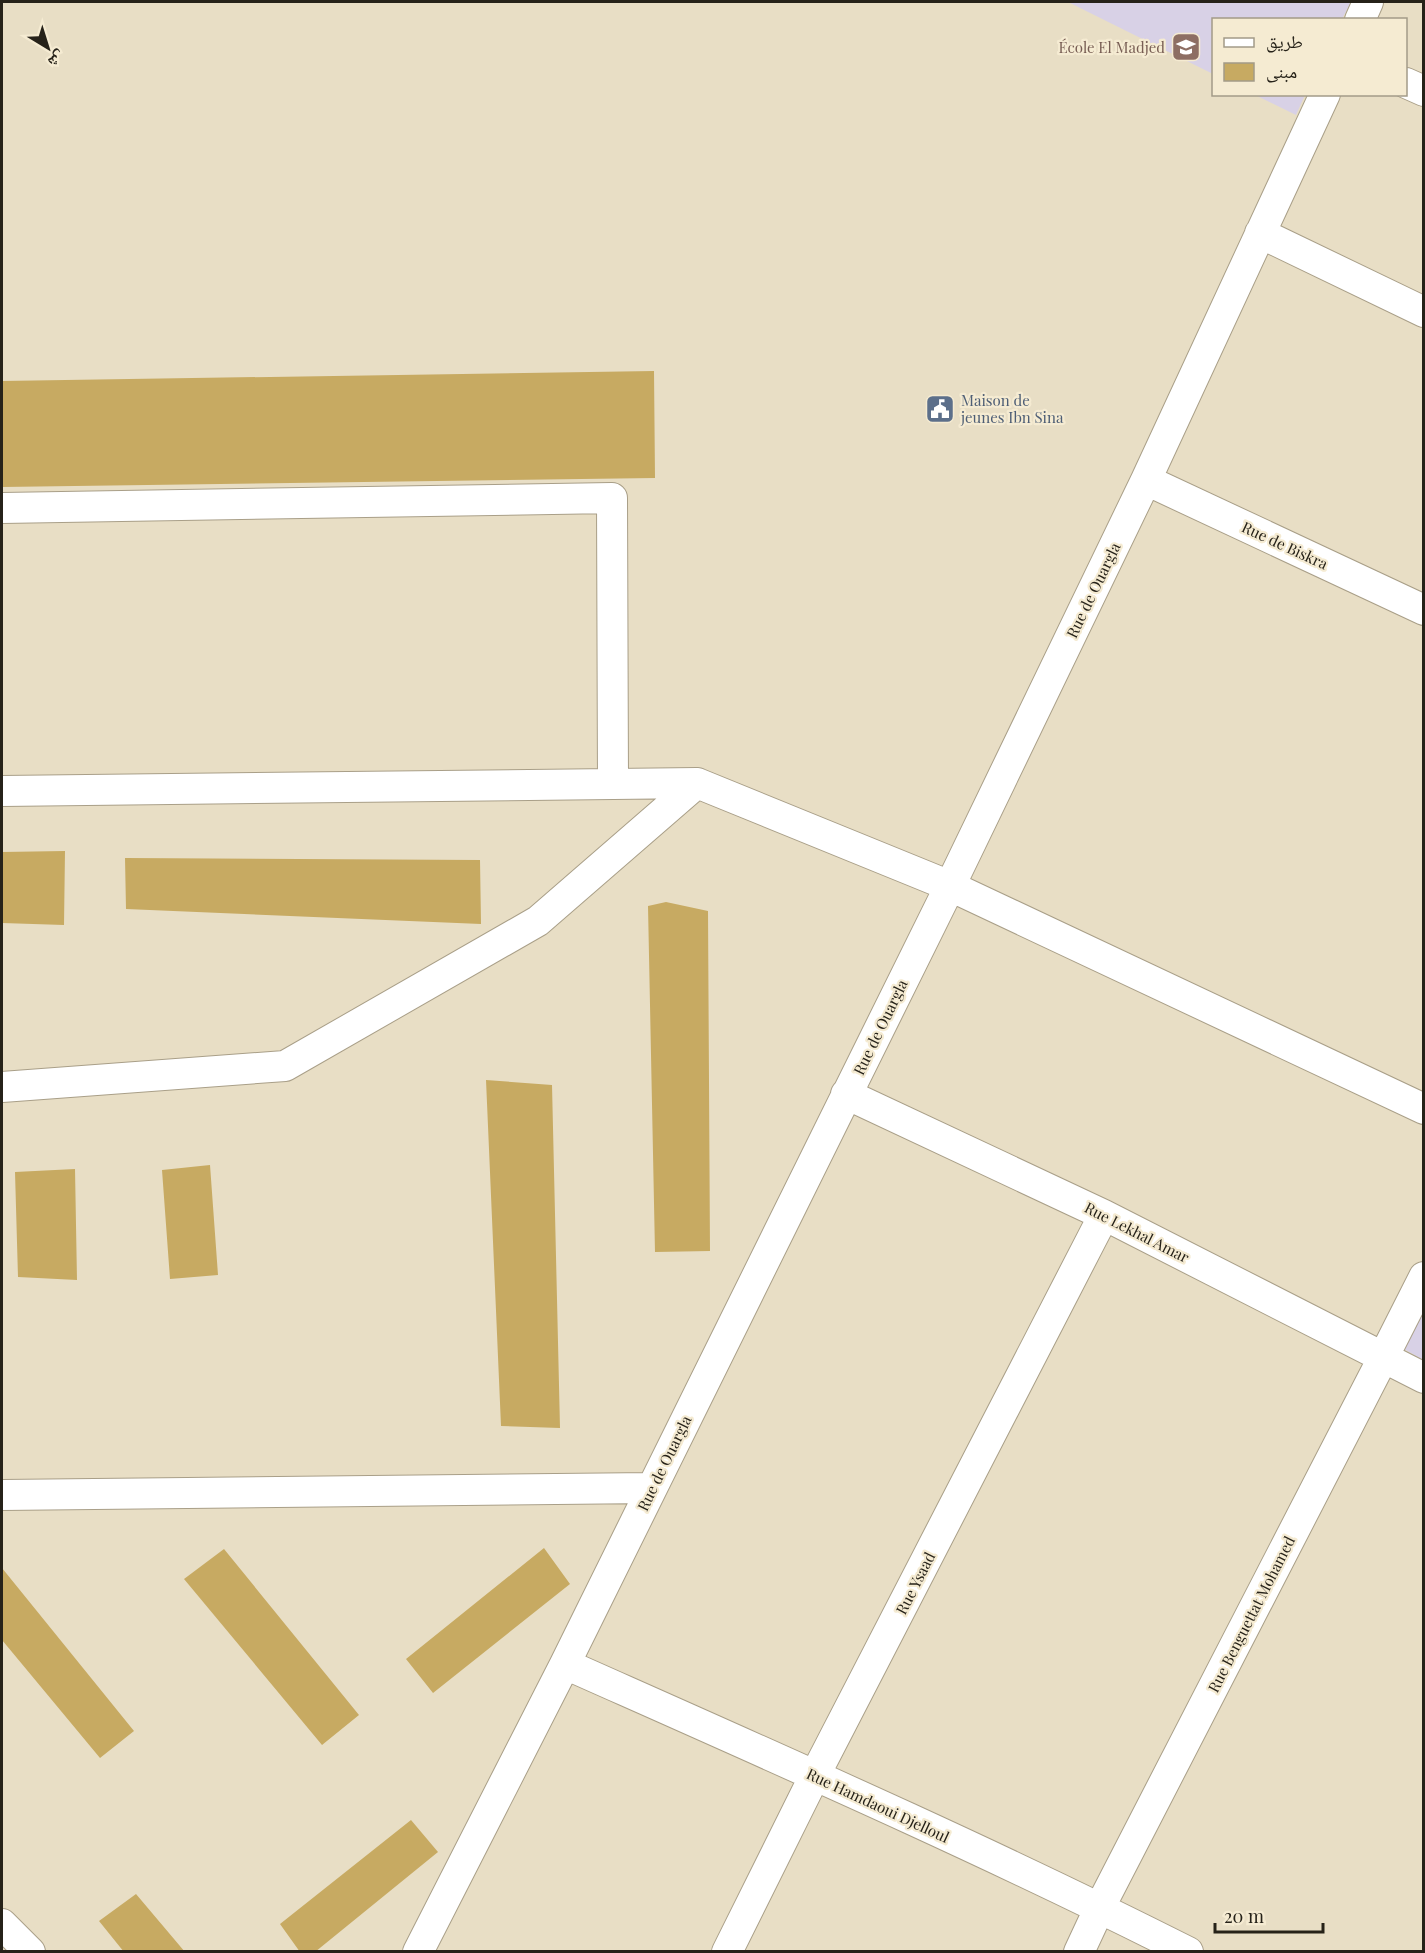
<svg xmlns="http://www.w3.org/2000/svg" width="1425" height="1953" font-family="'Playfair Display','Noto Naskh Arabic',serif">
<style>
.education{fill:#d8d1e6}
.building{fill:#c7aa62}
.lines{fill:none;stroke-linecap:round;stroke-linejoin:round}
.street-casing{stroke:#a99f88;stroke-width:32}
.street{stroke:#fff;stroke-width:30}
.labels{text-anchor:middle;dominant-baseline:central;stroke-width:4.5;stroke-linejoin:round;paint-order:stroke}
.education-label{font-size:15px;fill:#785e54;stroke:#f5ebd2;text-anchor:end}
.service-label{font-size:15px;fill:#4e5e75;stroke:#f5ebd2;text-anchor:start}
.street-label{font-size:15px;fill:#262219;stroke:#f5ebd2}
</style>
<rect width="100%" height="100%" fill="#e8dec5"/>
<path class="education" d="M1068 2H1351L1342 19 1214 20 1213 74Z
M1255 95H1305L1296 115Z
M1423 1308V1360L1404 1349Z"/>
<path class="building" d="M654 371 655 478 2 487V381Z
M65 851 64 925 2 923V852Z
M125 858 480 860 481 924 126 909Z
M666 902 708 911 710 1251 655 1252 648 906Z
M486 1080 552 1085 560 1428 501 1426Z
M210 1165 218 1275 170 1279 162 1170Z
M75 1169 77 1280 18 1277 15 1172Z
M544 1548 570 1584 433 1693 406 1659Z
M224 1549 359 1715 322 1745 184 1579Z
M2 1568 134 1731 100 1758 2 1640Z
M411 1820 438 1852 315 1952H300L280 1924Z
M136 1894 185 1952H124L99 1921Z"/>
<g class="lines">
<g class="street-casing">
<path id="street" d="M1360 20 1368 2
M1406 83 1424 91
M1260 233 1424 312
M1146 480 1424 610
M2 508 612 498 613 784
M2 791 697 783 950 886 1424 1109
M2 1087 285 1066 538 921 697 783
M846 1094 1104 1215 1424 1378
M2 1495 651 1488
M565 1664C774 1757 984 1849 1188 1952
M2 1924 30 1952
M418 1952 565 1664 950 886 1146 480 1325 94
M727 1952 815 1775 1104 1215
M1079 1952 1100 1907 1383 1358 1424 1277"/>
</g>
<use href="#street" class="street"/>
</g>
<defs>
<g id="school-square" transform="scale(1.5)"><rect x="-9" y="-9" width="18" height="18" rx="4" fill="#8d6e63" stroke="#f5ebd2"/><path d="M0-5L7-2L0 1L-7-2ZM-4 1L0 2.5L4 1V4Q0 6-4 4Z" fill="#fff"/></g>
<g id="civic-square" transform="scale(1.5)"><rect x="-9" y="-9" width="18" height="18" rx="4" fill="#5c6f8a" stroke="#f5ebd2"/><path d="M-.6-6.5H3V-4.5H.6V-3L4-1V1h2V6H-6V1h2V-1L-.6-3ZM-1.2 2.5V6h2.4V2.5Z" fill="#fff"/></g>
</defs>
<g fill-rule="evenodd">
<use href="#school-square" x="1186" y="47"/>
<use href="#civic-square" x="940" y="409"/>
</g>
<g class="labels">
<g class="education-label">
<text x="1165" y="47">École El Madjed</text>
</g>
<g class="service-label">
<text x="961" y="400">Maison de<tspan x="961" dy="17">jeunes Ibn Sina</tspan></text>
</g>
<g class="street-label">
<text transform="translate(1285 545) rotate(25)">Rue de Biskra</text>
<text transform="translate(1093 590) rotate(-64)">Rue de Ouargla</text>
<text transform="translate(880 1027) rotate(-64)">Rue de Ouargla</text>
<text transform="translate(1137 1232) rotate(27)">Rue Lekhal Amar</text>
<text transform="translate(664 1463) rotate(-64)">Rue de Ouargla</text>
<text transform="translate(915 1583) rotate(-63)">Rue Ysaad</text>
<text transform="translate(1251 1614) rotate(-63)">Rue Benguettat Mohamed</text>
<text transform="translate(878 1805) rotate(25)">Rue Hamdaoui Djelloul</text>
</g>
</g>
<rect width="1425" height="1953" fill="none" stroke="#262219" stroke-width="6"/>
<rect x="1212" y="18" width="195" height="78" fill="#f5ebd2" stroke="#a29b88" stroke-width="1.5"/>
<rect x="1224" y="38" width="30" height="9" fill="#ffffff" stroke="#a29b88" stroke-width="1.5"/>
<text x="1266" y="48" font-size="18" fill="#262219">طريق</text>
<rect x="1224" y="63" width="30" height="18" fill="#c7aa62" stroke="#a29b88" stroke-width="1.5"/>
<text x="1266" y="78" font-size="18" fill="#262219">مبنى</text>
<g transform="translate(48 48) rotate(142)" stroke="#f5ebd2" stroke-width="4.5" paint-order="stroke">
<path d="M0-4.5L10 22L0 15L-10 22Z" fill="#262219"/>
<text y="-9" font-size="16" font-weight="bold" text-anchor="middle" fill="#262219">ش</text>
</g>
<path d="M1215 1923v9h108v-9" fill="none" stroke="#262219" stroke-width="3"/>
<text x="1224" y="1923" font-size="18" fill="#262219" stroke="#f5ebd2" stroke-width="4.5" paint-order="stroke">20 m</text>
</svg>
